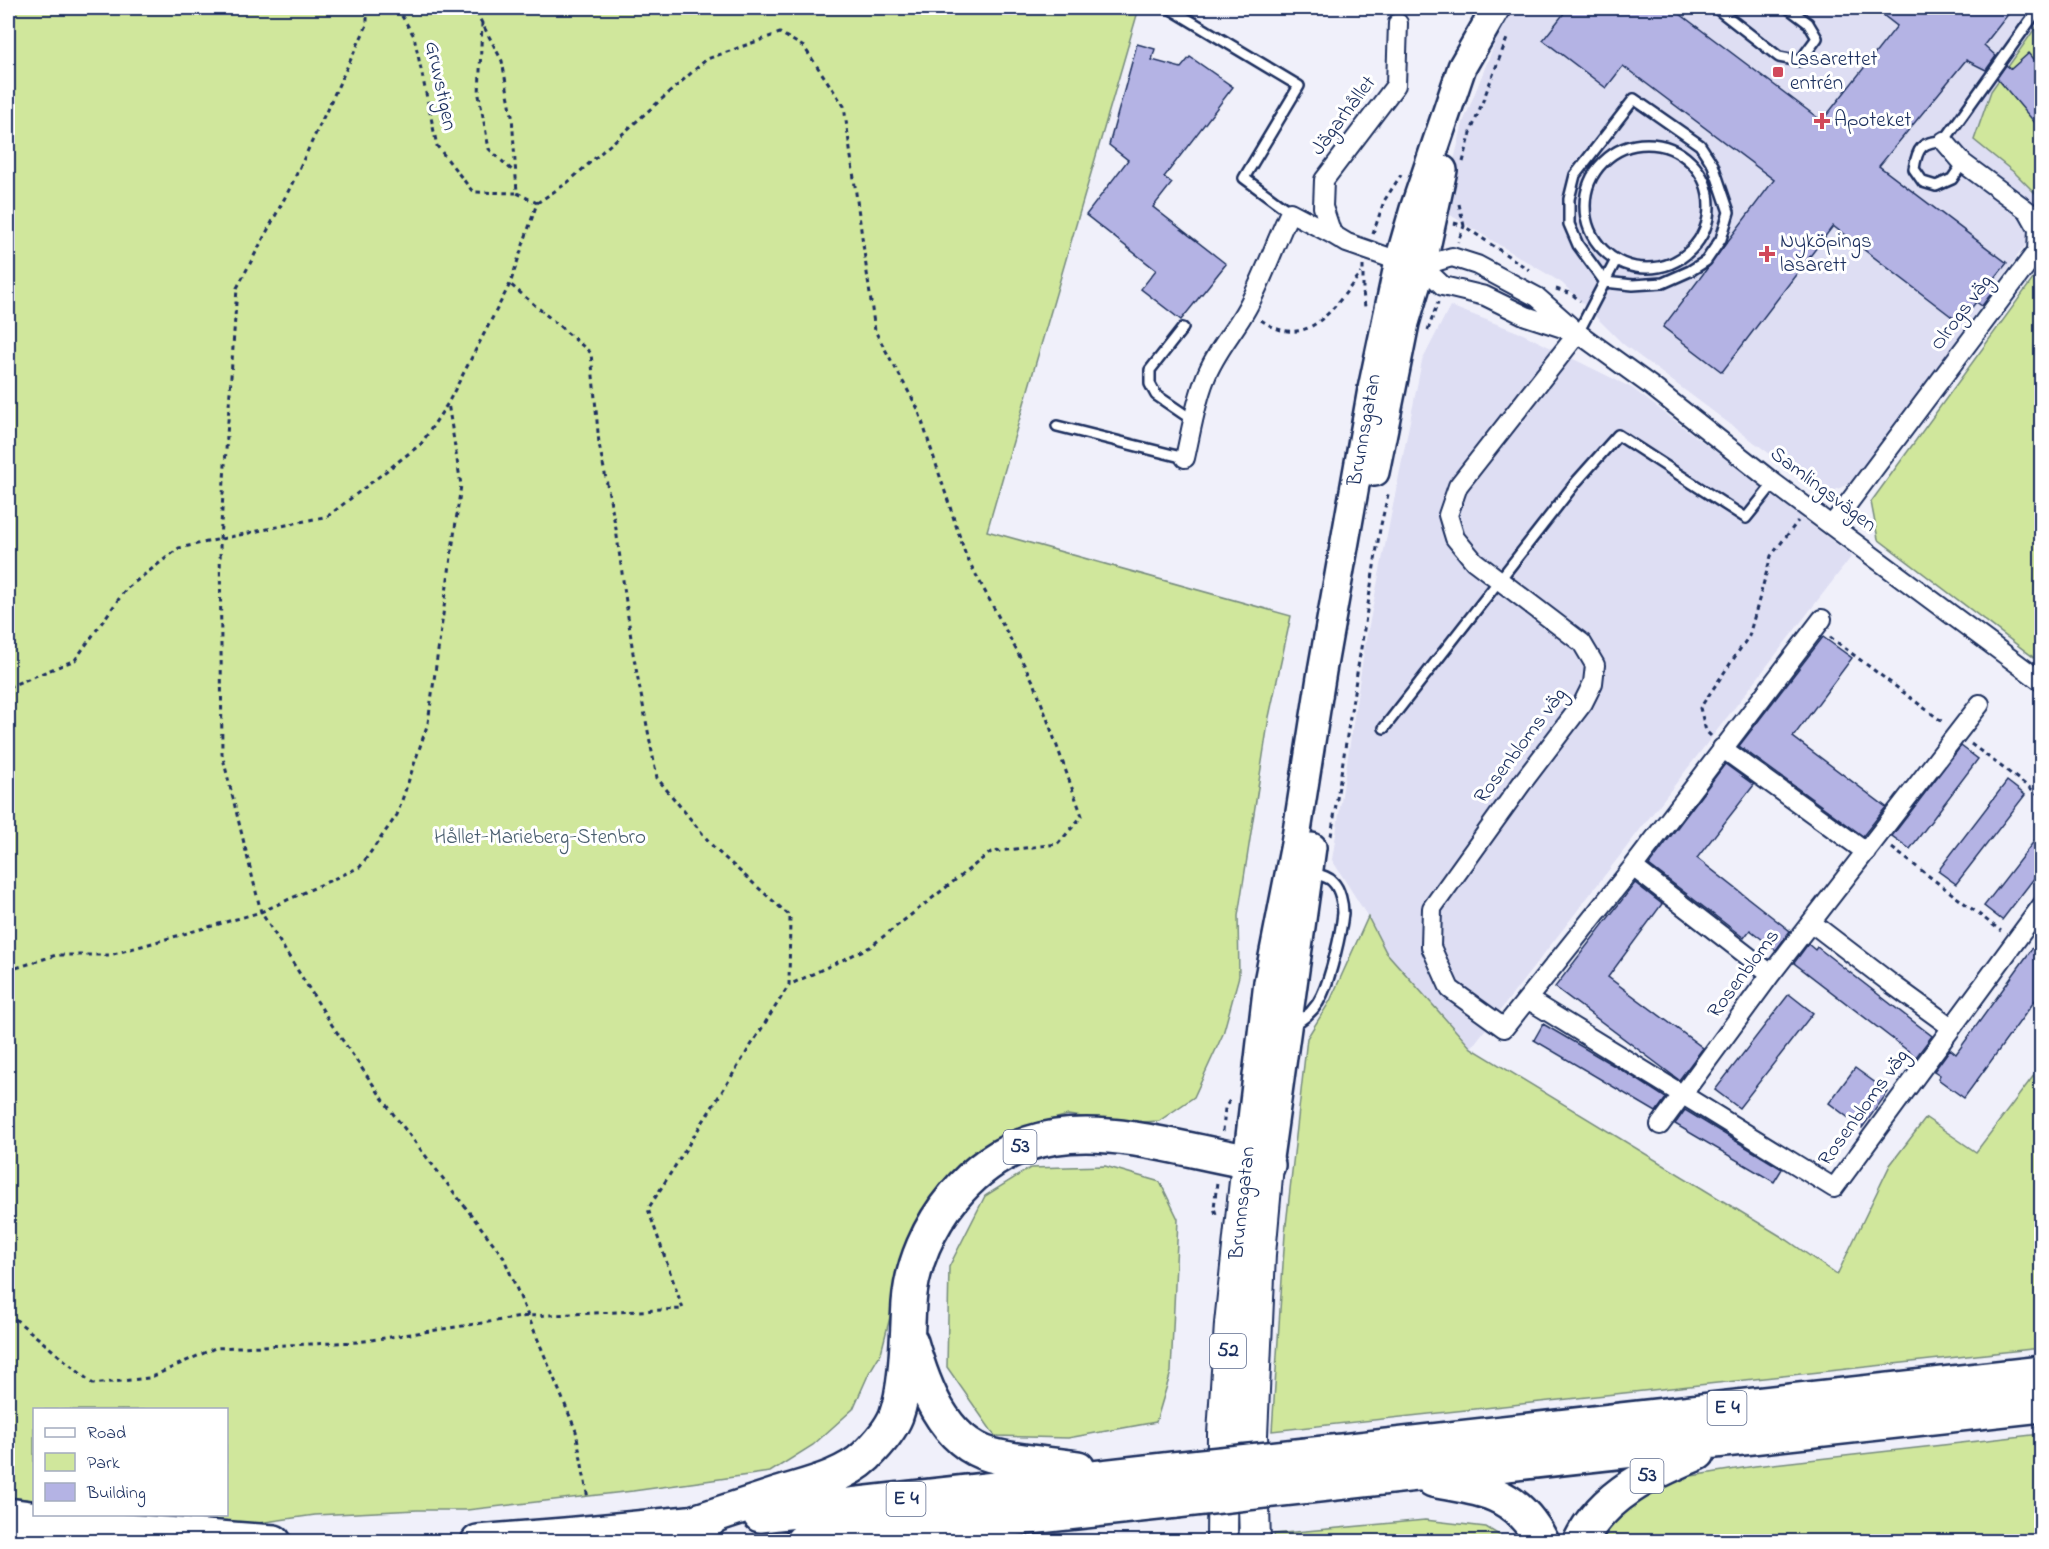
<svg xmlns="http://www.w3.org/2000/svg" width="2049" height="1549" font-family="'Indie Flower',sans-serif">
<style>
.built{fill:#dedef3}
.green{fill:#d0e79c;stroke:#768b7d;stroke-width:1.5}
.building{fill:#b4b3e4;stroke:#1b2f5e;stroke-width:1.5}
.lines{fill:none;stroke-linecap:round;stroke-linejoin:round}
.service-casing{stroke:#1b2f5e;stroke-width:14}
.minor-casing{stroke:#1b2f5e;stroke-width:22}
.secondary-casing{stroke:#1b2f5e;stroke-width:32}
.primary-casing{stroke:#1b2f5e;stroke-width:34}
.motorway-casing{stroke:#1b2f5e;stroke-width:38}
.path{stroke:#1b2f5e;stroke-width:3;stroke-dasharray:4.5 4.5;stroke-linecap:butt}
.service{stroke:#fff;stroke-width:9}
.minor{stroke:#fff;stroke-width:18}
.secondary{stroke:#fff;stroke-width:27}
.primary{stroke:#fff;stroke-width:30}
.motorway{stroke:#fff;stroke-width:33}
.motorway-bridge-casing{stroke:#1b2f5e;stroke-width:38;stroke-linecap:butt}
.motorway-bridge{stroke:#fff;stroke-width:33}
.poi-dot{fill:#d1495b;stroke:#fff;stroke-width:2}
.labels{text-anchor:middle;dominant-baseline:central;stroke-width:6;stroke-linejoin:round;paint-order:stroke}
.shield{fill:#fff;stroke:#5f6d8e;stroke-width:1.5}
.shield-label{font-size:20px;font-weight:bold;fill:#1b2f5e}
.poi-label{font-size:21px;fill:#1b2f5e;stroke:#fff;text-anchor:start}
.street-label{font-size:21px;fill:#1b2f5e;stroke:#fff}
.park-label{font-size:21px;fill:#485d6e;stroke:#fff}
</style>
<rect width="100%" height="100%" fill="#f0f0fa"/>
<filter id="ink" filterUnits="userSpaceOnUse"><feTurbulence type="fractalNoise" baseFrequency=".0167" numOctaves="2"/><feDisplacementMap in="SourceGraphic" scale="12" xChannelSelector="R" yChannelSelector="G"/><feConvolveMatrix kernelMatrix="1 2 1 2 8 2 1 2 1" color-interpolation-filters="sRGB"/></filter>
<g filter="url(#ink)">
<path class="built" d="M1509 8H2041V20L1991 91 2016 174 2041 199V224L1853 482 1831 492 1814 487 1623 344 1562 283 1442 210 1463 123Z
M1450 306 1523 334 1632 388 1852 556 1471 1048 1386 952 1368 917 1332 860 1365 645 1422 361Z"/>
<path class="green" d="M8 8H1139L987 531 1291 616 1269 717 1238 916 1239 976 1223 1034 1194 1097 1159 1121 1126 1123 1068 1115 1021 1128 970 1157 932 1197 909 1241 881 1353 869 1373 853 1409 813 1445 770 1472 633 1491 467 1510H417L315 1515 244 1525 150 1515 226 1514V1410H34V1500L8 1497Z
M2041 20V199L2016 174 1974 140 1991 91Z
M2041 268V663L1878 539 1871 502Z
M1368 917 1386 952 1471 1048 1787 1240 1837 1275 1890 1165 1926 1118 1976 1152 2041 1066V1348L1272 1431 1285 1234 1307 1038 1330 1001Z
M1105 1166 1160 1182 1178 1219 1171 1372 1156 1422 1068 1438 995 1436 947 1367 949 1267 985 1196 1030 1168Z
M2041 1434V1541L1594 1542 1612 1518 1645 1496 1685 1477 1755 1466Z
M1425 1520 1486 1527 1509 1541H1275L1274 1534Z"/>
<path class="building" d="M1568 8H1672L1822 121 1897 26 1874 8H2013L1984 45 1996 56 1986 70 1966 60 1879 166 2007 263 1991 283 1996 287 1982 306 1976 302 1960 323 1833 226 1722 372 1663 327 1774 180 1623 66 1606 88 1543 40Z
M1137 44 1155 49 1152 60 1181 68 1190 57 1233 87 1164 177 1172 183 1153 207 1226 264 1181 320 1141 289 1156 270 1086 215 1128 160 1109 145Z
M2029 53 2042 69V131L1997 78 2006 65 2011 69Z
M1823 637 1852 658 1793 737 1886 807 1863 836 1739 746Z
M1961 746 1978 759 1910 849 1892 836Z
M1725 764 1754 785 1697 858 1790 931 1776 950 1750 930 1744 938 1649 865Z
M2007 781 2025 795 1956 884 1938 871Z
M2042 831V868L2002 920 1984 906Z
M1635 883 1662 904 1608 977 1703 1048 1679 1080 1555 987Z
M2042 935V991L1964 1098 1938 1079 1940 1075 1934 1071 1950 1049 1956 1054Z
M1808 944 1815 950 1817 947 1932 1036 1916 1057 1794 963Z
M1789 994 1813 1013 1739 1108 1715 1090Z
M1543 1024 1635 1078 1666 1098 1656 1112 1534 1040Z
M1855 1068 1888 1092 1862 1128 1829 1103Z
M1685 1110 1782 1169 1774 1182 1675 1124Z"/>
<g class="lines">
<g class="service-casing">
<path id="service" d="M1169 8 1299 86 1244 178 1290 212
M1716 8 1779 57 1800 61 1817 38 1808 23 1788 8
M1634 99 1700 145 1713 165 1729 212 1721 239 1706 261 1690 271 1663 283 1633 285 1605 282 1578 245 1569 224V199L1575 175Z
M1585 206a62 62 0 1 1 124 0a62 62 0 1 1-124 0Z
M1963 163 1952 179 1936 186 1923 182 1914 169C1917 148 1922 141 1944 141L2039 8
M1183 328 1150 370V384L1156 395 1194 421
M1578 333 1616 260
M1057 426 1185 458
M1384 728 1577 481 1618 435 1746 518 1774 483
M1293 1025C1306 1018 1316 1009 1322 995 1331 976 1341 934 1343 913 1343 904 1340 889 1333 882 1328 876 1319 875 1312 873"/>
</g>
<g class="minor-casing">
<path id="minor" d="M1398 23 1396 85 1324 180 1323 207 1332 234 1347 243 1399 261
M1578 333 1458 486 1448 515 1455 538 1474 561 1582 643 1595 665 1593 683 1583 703 1522 783 1432 908 1431 947 1450 989 1504 1028 1633 867 1822 619
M1578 333 1526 316 1485 296 1443 286 1422 266 1452 257 1477 265 1537 297 1578 333 1650 385 1774 483 2042 682
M1185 458C1191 432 1195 404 1205 379 1215 352 1234 332 1247 308 1264 277 1275 243 1290 212L1332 234
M1832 525 2037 251 2038 229 2028 211 1963 163 1944 141
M1722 748 1866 852
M1633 867 1771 974
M1812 923 1889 982 1951 1027
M1529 1000 1834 1188 2042 905
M1660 1125 1771 974 1980 704"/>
</g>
<g class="secondary-casing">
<path id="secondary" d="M1375 472 1405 323 1422 266 1443 170
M1247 1162 1268 982 1295 844 1322 671 1372 389 1399 261 1414 209 1462 67 1496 8
M1268 1165 1312 847"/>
</g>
<g class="primary-casing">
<path id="primary" d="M1222 1542 1223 1434 1230 1324 1247 1162
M1255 1542 1252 1435 1260 1254 1268 1165"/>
</g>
<g class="motorway-casing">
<path id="motorway" d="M911 1342C923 1384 943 1442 991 1455 1017 1462 1051 1464 1078 1468
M1306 1455 2042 1373
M1433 1480C1484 1490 1516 1491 1542 1542
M1309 1486 2042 1405
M8 1515 125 1531 274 1542
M760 1515 1173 1469
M688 1524C719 1514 749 1504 779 1494 808 1485 844 1477 866 1456 877 1445 890 1431 896 1416 907 1386 907 1336 909 1303 912 1264 929 1226 954 1196 1040 1092 1159 1149 1268 1165
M478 1542 565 1535 709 1521
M802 1542 1176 1501
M1580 1542C1603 1494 1653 1472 1698 1453"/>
</g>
<path class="path" d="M367 8V25L290 188 237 288 220 539 222 754 261 912 332 1025 394 1115 503 1256 576 1431 588 1499
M397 8 414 36 437 146 473 192 516 193
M482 23 479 95 489 149 514 172
M1463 162 1472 129 1508 36
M537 203 567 183 707 59 780 33 804 47 844 106 875 331 918 409 966 556 1035 685 1082 816 1058 844 991 852 870 947 789 985
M1459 204 1464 226 1529 270
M1454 223 1464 226 1458 242
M1373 234 1384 201 1401 175
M1363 266V292L1365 307
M1556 289 1572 294 1580 301
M1261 320C1308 353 1334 307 1361 273
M1428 330 1438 302
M1830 637 1944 723
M8 687 75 660 126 589 179 548 328 516 421 444 448 403 510 284 537 203 517 193 512 115 502 61 474 8
M1711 736 1706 731 1700 708 1749 636 1771 556 1798 521
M1971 744 2042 797
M1331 836 1380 529 1389 490
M1892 848 2001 931
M8 967 13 969 56 955H110L261 912 360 867 397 815 428 723 461 485 448 403
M1223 1131 1225 1108 1230 1100
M1216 1214 1214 1208 1217 1182
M8 1313 93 1384 149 1378 215 1348 358 1342 528 1316 683 1309 648 1209 789 985 790 916 715 849 657 778 633 653 616 529 599 444 591 353 510 284"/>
<use href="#service" class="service"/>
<use href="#minor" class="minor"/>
<use href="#secondary" class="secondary"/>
<use href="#primary" class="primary"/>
<use href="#motorway" class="motorway"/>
<g class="motorway-bridge-casing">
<path id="motorway-bridge" d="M1173 1469 1306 1455
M1176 1501 1309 1486"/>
</g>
<use href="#motorway-bridge" class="motorway-bridge"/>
</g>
</g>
<g class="poi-dot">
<rect x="1772" y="66" width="12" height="12" rx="3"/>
<path d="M1819 112h6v6h6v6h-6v6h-6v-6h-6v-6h6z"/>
<path d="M1764 245h6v6h6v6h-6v6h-6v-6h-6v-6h6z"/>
</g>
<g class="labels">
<g class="shield">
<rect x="1003.5" y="1130" width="33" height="34" rx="4.5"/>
<rect x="1210" y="1334" width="36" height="34" rx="4.5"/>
<rect x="1707.5" y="1391" width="39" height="34" rx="4.5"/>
<rect x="1630.5" y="1459" width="33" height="34" rx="4.5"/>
<rect x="886.5" y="1482" width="39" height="34" rx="4.5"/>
</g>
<g class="shield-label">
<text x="1020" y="1147">53</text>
<text x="1228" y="1351">52</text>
<text x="1727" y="1408">E 4</text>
<text x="1647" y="1476">53</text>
<text x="906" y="1499">E 4</text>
</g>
<g class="poi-label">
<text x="1790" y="60">Lasarettet<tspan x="1790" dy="24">entrén</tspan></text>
<text x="1834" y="121">Apoteket</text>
<text x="1780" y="242">Nyköpings<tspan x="1780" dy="24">lasarett</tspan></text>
</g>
<g class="street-label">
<text transform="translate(440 86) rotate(78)">Gruvstigen</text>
<text transform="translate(1344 116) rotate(-53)">Jägarhållet</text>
<text transform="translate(1962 313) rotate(-53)">Olrogs väg</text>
<text transform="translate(1365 430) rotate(-80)">Brunnsgatan</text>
<text transform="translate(1823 490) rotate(37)">Samlingsvägen</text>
<text transform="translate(1521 746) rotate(-53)">Rosenbloms väg</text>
<text transform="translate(1744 974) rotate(-53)">Rosenbloms</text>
<text transform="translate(1864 1108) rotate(-54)">Rosenbloms väg</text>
<text transform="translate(1243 1203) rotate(-84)">Brunnsgatan</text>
</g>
<g class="park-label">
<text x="540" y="838">Hållet-Marieberg-Stenbro</text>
</g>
</g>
<rect width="2049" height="1549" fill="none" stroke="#fff" stroke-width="30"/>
<rect x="15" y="15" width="2019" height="1519" fill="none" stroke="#1b2f5e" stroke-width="2" filter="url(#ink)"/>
<rect x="33" y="1408" width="195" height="108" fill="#ffffff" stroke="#a4acbf" stroke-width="1.5"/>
<rect x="45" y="1428" width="30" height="9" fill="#ffffff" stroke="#a4acbf" stroke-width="1.5"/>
<text x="87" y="1438" font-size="18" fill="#1b2f5e">Road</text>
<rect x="45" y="1453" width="30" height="18" fill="#d0e79c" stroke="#a4acbf" stroke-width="1.5"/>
<text x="87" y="1468" font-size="18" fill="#1b2f5e">Park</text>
<rect x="45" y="1483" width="30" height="18" fill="#b4b3e4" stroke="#a4acbf" stroke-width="1.5"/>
<text x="87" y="1498" font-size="18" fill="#1b2f5e">Building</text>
</svg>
